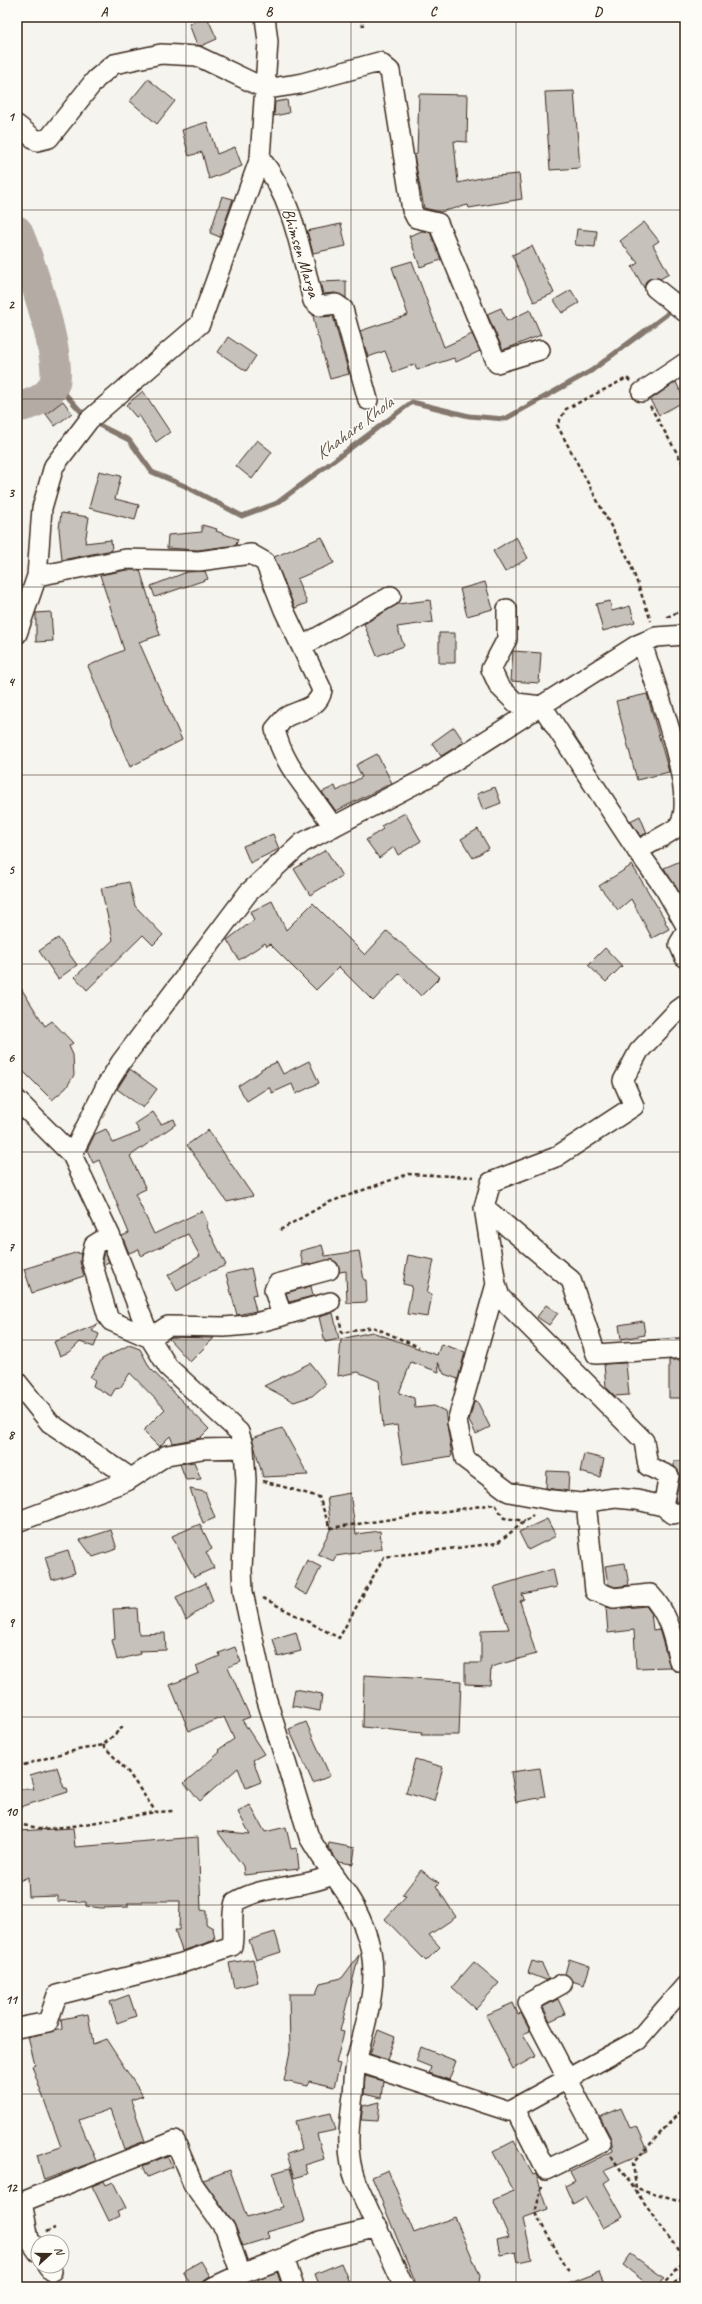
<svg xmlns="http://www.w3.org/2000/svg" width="702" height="2304" font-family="Caveat,sans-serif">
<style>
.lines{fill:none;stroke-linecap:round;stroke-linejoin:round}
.stream{stroke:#84786e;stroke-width:5}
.river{stroke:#b4aca4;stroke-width:31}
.building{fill:#c7c1bb;stroke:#3b2a1e}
.minor-casing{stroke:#3b2a1e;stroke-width:22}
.path{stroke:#3b2a1e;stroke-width:2.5;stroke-dasharray:4 3;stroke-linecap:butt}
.minor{stroke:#fdfcf7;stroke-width:19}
.grid{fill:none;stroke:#3b2a1e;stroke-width:1;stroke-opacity:0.55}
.labels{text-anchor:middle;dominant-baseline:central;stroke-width:3;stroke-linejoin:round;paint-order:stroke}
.street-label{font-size:17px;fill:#3b2a1e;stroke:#fdfcf7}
.water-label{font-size:18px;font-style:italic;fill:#65584d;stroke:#fdfcf7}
.neatline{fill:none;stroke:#3b2a1e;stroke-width:1.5}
.grid-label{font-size:13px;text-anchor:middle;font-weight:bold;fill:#3b2a1e}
</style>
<rect width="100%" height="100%" fill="#f5f4ee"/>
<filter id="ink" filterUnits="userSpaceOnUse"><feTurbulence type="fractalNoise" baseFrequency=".025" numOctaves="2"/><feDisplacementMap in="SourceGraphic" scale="8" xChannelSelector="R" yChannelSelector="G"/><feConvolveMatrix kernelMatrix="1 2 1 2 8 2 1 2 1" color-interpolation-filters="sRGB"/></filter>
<g filter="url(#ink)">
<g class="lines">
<path class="stream" d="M55 383 87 418
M93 422 129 440 152 472 185 486 242 516 277 503 412 402 469 416 505 419 591 371 666 315 685 291"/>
<path class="river" d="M17 231C28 255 64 362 54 384 49 398 31 405 17 407"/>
</g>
<path class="building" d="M207 17 217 39 201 46 197 45 189 24Z
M148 79 175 101 157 124 130 101Z
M574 91 580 168 550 170 545 92Z
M419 94 468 95 467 142 454 141 458 183 485 177 519 174 522 199 469 208 468 205 440 212 424 208 414 155 417 154Z
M287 100 289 113 274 116 275 102Z
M207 122 217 154 235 147 242 166 209 179 202 152 189 156 182 130Z
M222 196 233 199 220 237 210 233Z
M644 222 659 241 653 245 669 274 660 279 651 278 646 281 644 288 632 267 638 263 620 241Z
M341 224 346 246 313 253 307 231Z
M577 229 597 231 595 247 575 245Z
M422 231 430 232 441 260 420 267 409 236Z
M532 246 554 293 534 302 512 255Z
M412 261 444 347 472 334 480 351 456 362 454 358 417 370 415 364 393 372 385 351 368 357 360 331 408 315 392 267Z
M346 281V298L335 293 323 294 320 282Z
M571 290 579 303 562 313 554 300Z
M501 308 507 321 530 310 541 335 503 350 487 314Z
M313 315 320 317 333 316 349 374 330 379 318 336H317Z
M228 337 256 356 246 371 218 352Z
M676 382 685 401 659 415 650 400Z
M143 391 170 432 156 442 139 415 136 417 126 405Z
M63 401 72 413 55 426 46 414Z
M257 440 272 452 252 479 236 466Z
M99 471 121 476 115 499 139 505 135 520 89 508Z
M61 513 89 517 85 543 111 540 112 550 62 560 59 529Z
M202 525 217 529 216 531 238 539 236 545 198 550 167 548 168 535 202 532Z
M322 537 334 563 297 579 307 603 295 608 274 557Z
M516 537 528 558 505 572 493 551Z
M127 570H140L160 635 139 642 182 740 130 767 88 666 124 650 100 575Z
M205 571 208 579 155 597 151 586 187 572Z
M485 582 493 609 467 616 460 589Z
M430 600 433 622 397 627 404 646 377 656 364 624 398 604Z
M610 601 612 611 630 606 635 622 603 631 596 604Z
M51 612 53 641 36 642V613Z
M439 633H455V663H439Z
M513 651 541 653 539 683 511 681Z
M647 694 669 772 637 780 616 701Z
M454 727 464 742 441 756 432 743Z
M377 754 392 783 336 811 322 792 335 786 337 791 362 777 356 765Z
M495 787 501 803 483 810 477 794Z
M405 813 421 841 398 855 394 847 379 858 366 840 383 829 381 826Z
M640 816 647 833 641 836 630 821Z
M478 829 489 848 473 858 461 839Z
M273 834 279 849 250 863 243 846Z
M326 850 342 876 310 895 294 869Z
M685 859V902L664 868Z
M632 865 666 921 665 922 669 929 652 938 631 899 618 910 599 886Z
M129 882 135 906 163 935 153 945 143 935 87 990 75 977 113 940 101 888Z
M272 901 286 930 313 903 365 955 387 931 440 977 421 996 399 974 373 1001 339 967 316 990 270 944 267 946 265 943 239 960 227 940 254 920 250 912Z
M58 938 77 965 58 979 39 951Z
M605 948 622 966 606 982 588 965Z
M17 982 45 1026 52 1021 73 1043 69 1046 73 1055 74 1075 66 1088 52 1100 17 1065Z
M309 1061 319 1083 296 1094 292 1084 272 1093 269 1087 247 1101 238 1086 261 1071V1069L277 1062 283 1074Z
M130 1069 157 1089 143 1108 117 1089Z
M153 1112 161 1124 174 1119 176 1124 130 1156 146 1189 135 1194 154 1234 202 1211 208 1224 206 1225 226 1265 208 1273 177 1291 168 1275 200 1256 188 1234 141 1256 139 1249 129 1253 122 1236 129 1233 99 1160 93 1163 87 1150 95 1134 106 1129 113 1143 140 1132 135 1124Z
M208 1130 253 1196 227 1202 187 1145Z
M322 1245 325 1256 359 1251 364 1280H366L367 1302 347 1303 346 1271 340 1272 337 1263 332 1260 303 1265 300 1251Z
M105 1251 109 1262 104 1264 102 1259Z
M78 1252 79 1254 81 1253 80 1262 84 1276 32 1293 24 1269Z
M408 1255 434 1260 427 1293 432 1294 428 1317 407 1314 412 1286 403 1284Z
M251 1268 257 1294 252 1295 256 1311 237 1315 226 1274Z
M311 1286 313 1296 289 1302 286 1293Z
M546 1305 558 1313 549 1325 537 1317Z
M333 1313 339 1339 325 1342 319 1317Z
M643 1321 645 1335 621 1339 619 1325Z
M98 1324 92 1331 99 1334 94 1347 80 1342 71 1351 60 1356 54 1342Z
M372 1332 437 1355 441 1344 465 1352 458 1379 444 1374 438 1362 439 1372 411 1362 399 1393 414 1398 415 1408 434 1406 445 1411 452 1456 403 1464 397 1425 383 1427 379 1381 358 1372 338 1376 341 1339Z
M171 1337 214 1338 190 1362 169 1339Z
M129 1345 140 1349 150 1368 209 1429 200 1438 173 1443 170 1436 159 1447 143 1431 165 1409 130 1373 120 1388 115 1389 111 1396 93 1386 95 1380 90 1377 102 1359Z
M669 1360H685V1398H669Z
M310 1363 326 1384 312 1396 294 1402 264 1386Z
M626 1363 629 1395 615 1396 606 1387 604 1364Z
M477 1401 490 1427 476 1434 469 1421 474 1402Z
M282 1428 308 1475 263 1477 252 1438Z
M584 1454 604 1459 600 1477 580 1472Z
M674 1461H685V1501L675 1502 680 1474 674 1466Z
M194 1462 201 1479 186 1480 180 1464Z
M547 1471 569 1472 568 1491 546 1488Z
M190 1489 205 1492 215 1518 203 1523Z
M350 1493 356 1534 380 1531 382 1549 336 1556 333 1561 318 1554 331 1528 327 1497Z
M547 1519 556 1536 528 1550 519 1532Z
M200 1524 212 1549 206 1552 214 1568 194 1577 172 1536Z
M111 1530 117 1549 93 1557 80 1540Z
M68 1550 75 1573 52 1580 45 1557Z
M307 1560 321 1567 307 1595 294 1588Z
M625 1563 629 1585 615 1587 608 1584 605 1566Z
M553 1569 557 1587 522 1594 524 1599 520 1601 536 1654 491 1667 490 1685 465 1684V1663H481V1630L509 1629 494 1587Z
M206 1583 213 1601 186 1620 176 1597Z
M646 1606 651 1613 653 1630 659 1629 670 1667 636 1668 634 1630 608 1633 606 1607 615 1609Z
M137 1608 139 1634 165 1633 166 1650 139 1651 140 1654 117 1660 112 1640 115 1639 113 1609Z
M296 1632 301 1651 278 1657 273 1639Z
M235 1647 241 1662 228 1667 250 1717 242 1720 264 1754 253 1760 261 1782 246 1788 238 1768 200 1801 184 1783 220 1752 218 1750 234 1739 224 1717 189 1731 170 1685 199 1673 196 1666 220 1656 219 1653Z
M364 1675 461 1681 459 1735H421L422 1733 363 1727Z
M295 1689 322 1694 320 1711 292 1706Z
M306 1722 330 1776 313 1783 289 1729Z
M415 1759 443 1767 434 1801 406 1793Z
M57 1767 64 1788H67L68 1792 17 1808V1789H34L30 1775Z
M540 1768 545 1797 516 1802 511 1772Z
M250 1805 265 1832 286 1827 291 1849 297 1848 299 1869 244 1875 243 1866 217 1831 250 1834 238 1812Z
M73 1828 75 1847 198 1837 201 1910 206 1911V1924L213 1928 215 1940 182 1951 175 1930H179L180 1901H142V1903H128V1907L101 1908 86 1906V1902L57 1901V1896L29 1897 28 1877 17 1882V1831Z
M329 1843 355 1848 353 1864 338 1862 328 1847Z
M421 1870 439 1883 436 1886 456 1917 429 1935 440 1947 426 1961 385 1919 406 1896 402 1895Z
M275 1932 281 1952 256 1960 249 1940Z
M359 1955 340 2031 344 2032 336 2063 340 2064 334 2087 309 2081 308 2086 284 2081 290 2051 289 1994H316L320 1983 342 1978Z
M253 1959 258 1982 234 1988 229 1963Z
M569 1959 590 1966 584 1985 572 1981 565 1974Z
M532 1961 542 1964 549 1979 546 1980 528 1973Z
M474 1962 499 1983 476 2009 452 1987Z
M129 1995 136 2016 117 2023 110 2002Z
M558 1999 565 2014 550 2021 543 2007Z
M513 2003 518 2014 521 2013 530 2031 523 2034 536 2056 513 2069 486 2015Z
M88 2014 93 2044 106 2039 143 2096 131 2100 145 2141 124 2149 110 2109 79 2120 96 2161 44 2180 37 2155 61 2147 32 2066 35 2065 28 2037 62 2029 61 2019Z
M378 2030 395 2037 387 2060 370 2054Z
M421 2047 456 2061 449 2080 429 2073 431 2067 416 2061Z
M365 2076 383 2081 381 2098 364 2094Z
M380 2102 378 2121 361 2120 363 2106Z
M621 2108 630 2128 637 2126 648 2151 604 2170 610 2179 604 2183 623 2217 603 2228 585 2197 573 2204 565 2186 575 2181 570 2172 613 2151 611 2138 600 2117Z
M331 2113 336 2130 317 2134 324 2159 305 2165 308 2174 294 2178 287 2154 302 2149 295 2121Z
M514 2141 533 2175 536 2174 548 2209 523 2218 532 2259 518 2262 516 2252 500 2255 497 2240 509 2237 493 2200 514 2191 493 2152Z
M167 2156 172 2167 148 2177 143 2166Z
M290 2168 305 2221 267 2232 269 2238 243 2246 234 2223 203 2180 230 2170 247 2218 283 2207 273 2173Z
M388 2170 414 2233 455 2217 480 2276 478 2287H417L372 2177Z
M104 2181 106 2185 113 2182 126 2208 117 2212 119 2216 109 2221 92 2186Z
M631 2254 664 2278 657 2287H651L623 2265Z
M201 2261 210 2276 204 2280 202 2287H192L183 2271Z
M341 2263 351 2287H320L315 2274Z
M277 2272 282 2287H261L258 2279Z
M599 2272 605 2287H563V2286Z"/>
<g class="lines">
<g class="minor-casing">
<path id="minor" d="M17 125 37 141 49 138 96 79 114 64 161 54 197 56 266 89 299 84 379 62 390 71 412 210 416 218 438 223 482 330 497 363 540 350
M260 158C293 198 301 252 313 301L319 306 336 304 343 309 368 400
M655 288 685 312
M642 392 685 363
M37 576 126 559 199 561 251 554 265 562 284 610 322 690C319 709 300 709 286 717 282 720 279 725 275 729 283 768 314 795 333 827
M507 609V639L491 669 499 686 516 703 542 706 634 846 665 889 685 924
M17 634 37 576 42 508 54 466 89 420 200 324 260 158 268 42 265 17
M302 646 391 596
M637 851C645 846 676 830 679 825 699 797 652 677 642 643
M685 934 679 944 685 958
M17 1100 72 1155 110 1235 150 1338 168 1367 239 1432 244 1448 246 1480 242 1570 243 1592 265 1694 309 1837C333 1879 360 1901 371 1951 378 1989 365 2023 357 2059 354 2071 354 2083 353 2095 349 2125 345 2154 356 2182L404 2287
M72 1155 106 1086 121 1062 248 893 302 843 432 775 637 645 656 637 685 635
M484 1207 571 1280 596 1354 685 1348
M110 1235 94 1245 91 1259 108 1317 111 1321 150 1338 168 1326 224 1327 248 1325 282 1316 274 1290 277 1284 329 1270
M496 1284 500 1297 644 1441 648 1466 669 1476 663 1506 637 1500 615 1498 581 1503 552 1500 509 1492 465 1459 457 1422 496 1284 484 1207 491 1182 556 1157 634 1106 623 1081 639 1051 678 1010 685 1005
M282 1316 330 1302
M17 1382 50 1423 131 1478
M586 1502 595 1591 614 1598 650 1594C669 1614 673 1636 679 1661L685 1660
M663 1506 673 1514 685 1512
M17 1522 127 1481 167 1455 202 1449 244 1448
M17 2028 48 2022 57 1995 182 1963 232 1946C235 1932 230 1917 235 1902 265 1884 303 1889 334 1874
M356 2061 509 2111 638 2040 685 1986
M515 2109 546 2170 601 2143 528 2003 562 1984
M17 2202H22L175 2141 193 2184 225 2229 241 2274
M22 2202 29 2239 38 2252
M284 2258 294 2287
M48 2266 52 2271
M213 2287 241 2274 284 2258 320 2241 378 2227"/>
</g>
<path class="path" d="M361 17 363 26
M630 381 627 378 566 409 557 425 629 560 651 621
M650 406 685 467
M667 617 685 609
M280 1230 327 1203 408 1174 474 1177
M339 1316 342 1333 373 1327 419 1347
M263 1481 319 1497 330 1528 495 1504 504 1518 525 1521
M263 1598 339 1638 384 1557 497 1543 533 1515
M103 1745 128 1772 156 1812 174 1811
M17 1767 63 1753 103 1745 125 1725
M17 1824 44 1829 73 1826 156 1812
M685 2106 633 2163 636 2188 685 2202
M611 2156 685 2260
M542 2186 535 2213 569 2272
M46 2232 55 2228
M661 2287 685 2260
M668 2287 685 2276"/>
<use href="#minor" class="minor"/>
</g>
</g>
<path class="grid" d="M186 17V2287M351 17V2287M516 17V2287M17 210H685M17 399H685M17 587H685M17 775H685M17 964H685M17 1152H685M17 1340H685M17 1529H685M17 1717H685M17 1905H685M17 2094H685"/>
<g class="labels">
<g class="street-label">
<text transform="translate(301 253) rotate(73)">Bhimsen Marga</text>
</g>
<g class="water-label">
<text transform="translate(354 428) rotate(-37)">Khahare Khola</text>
</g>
</g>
<rect width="702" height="2304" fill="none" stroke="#fdfcf7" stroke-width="44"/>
<g transform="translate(50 2254) rotate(69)"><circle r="19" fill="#fdfcf7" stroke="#afa8a0"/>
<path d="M0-3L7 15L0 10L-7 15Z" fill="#3b2a1e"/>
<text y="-6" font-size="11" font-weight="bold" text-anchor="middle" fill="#3b2a1e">N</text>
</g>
<rect x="22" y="22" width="658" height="2260" class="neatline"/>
<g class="grid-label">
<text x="104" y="16">A</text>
<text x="269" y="16">B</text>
<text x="433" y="16">C</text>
<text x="598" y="16">D</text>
<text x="11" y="121">1</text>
<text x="11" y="309">2</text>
<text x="11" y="497">3</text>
<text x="11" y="686">4</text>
<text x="11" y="874">5</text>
<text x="11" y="1062">6</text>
<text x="11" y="1251">7</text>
<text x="11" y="1439">8</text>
<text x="11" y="1627">9</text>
<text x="11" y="1816">10</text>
<text x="11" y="2004">11</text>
<text x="11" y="2192">12</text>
</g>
</svg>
